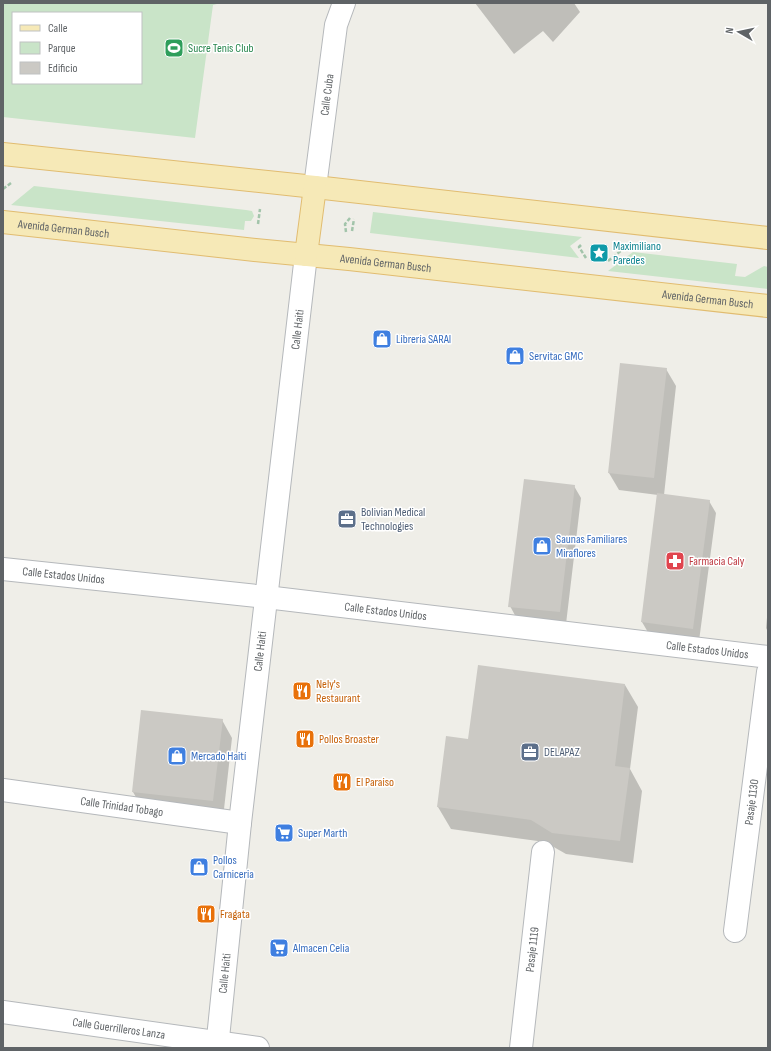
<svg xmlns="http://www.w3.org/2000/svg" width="771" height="1051" font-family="'Sofia Sans Condensed',sans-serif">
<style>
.green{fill:#c9e4c8;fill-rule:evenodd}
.shadow{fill:#0003}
.building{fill:#cbc9c4}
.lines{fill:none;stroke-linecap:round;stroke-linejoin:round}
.minor-casing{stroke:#b5b8bb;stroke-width:24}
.major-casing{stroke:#e1bc70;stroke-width:24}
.path{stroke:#a2c4aa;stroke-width:2.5;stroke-dasharray:4 2;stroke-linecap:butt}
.minor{stroke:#fff;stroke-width:22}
.major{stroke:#f6e9b7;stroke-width:22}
.labels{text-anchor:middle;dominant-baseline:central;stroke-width:3;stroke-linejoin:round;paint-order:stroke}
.leisure-label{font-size:12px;fill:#27864d;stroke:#fff;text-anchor:start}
.street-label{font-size:12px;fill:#5f6366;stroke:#fff}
.culture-label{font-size:12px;fill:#0d838f;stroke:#fff;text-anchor:start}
.shop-label{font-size:12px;fill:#366cbe;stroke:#fff;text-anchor:start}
.service-label{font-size:12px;fill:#4e5e75;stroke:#fff;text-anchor:start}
.health-label{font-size:12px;fill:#be3a42;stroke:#fff;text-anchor:start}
.food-label{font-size:12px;fill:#c56008;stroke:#fff;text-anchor:start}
</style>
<rect width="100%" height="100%" fill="#efeee8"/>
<path class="green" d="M3 3H221L213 5 195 138 3 117ZM13 13H141V83H13Z
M34 186 246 210 252 211 254 216 251 221H245L244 230 11 205Z
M373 212 582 237 570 246 579 258 370 233Z
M633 252 737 264 735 276 745 277 764 266 768 267V289L608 271Z"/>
<path class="shadow" d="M475 3H574L580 12 553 42 543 31 514 54Z
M666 369 676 386 664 495 709 501 716 513 699 641 649 634 642 622 658 495 619 490 609 473Z
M574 486 581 498 566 624 517 619 510 606Z
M768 607V632L766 628Z
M625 685 638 707 630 769 642 791 633 863 566 854 545 842 451 829 438 807 447 737 469 740Z
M222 720 232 738 223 818 143 809 133 792Z"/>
<path class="building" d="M620 363 667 368 654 478 608 473Z
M524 479 575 485 560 612 508 607Z
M657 493 710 500 693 629 641 622Z
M478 665 625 684 615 766 630 768 620 841 552 833 531 820 437 807 446 736 468 739Z
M141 710 223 719 213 801 132 792Z"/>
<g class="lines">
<g class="minor-casing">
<g id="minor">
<path id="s1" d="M315 187 336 25 344 3"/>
<path id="s2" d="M3 569 266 597 768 657"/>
<path id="s3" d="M3 790 240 823"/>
<path id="s4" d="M735 931 768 672"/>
<path id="s5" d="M3 1012 258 1048"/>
<path id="s6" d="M217 1048 240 823 306 255"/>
<path id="s7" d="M521 1048 543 852"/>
</g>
</g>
<g class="major-casing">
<g id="major">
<path d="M3 154 315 187 768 238"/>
<path id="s8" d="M3 222 255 250 349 259 768 306"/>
<path d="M306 255 315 187"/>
</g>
</g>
<path class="path" d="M3 189 11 183
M258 224 260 209
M352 231 354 219
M346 232 345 224 350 218
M581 245 579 247 586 258
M608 261 622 250"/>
<use href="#minor" class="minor"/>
<use href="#major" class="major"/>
</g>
<defs>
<g id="stadium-square" transform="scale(1)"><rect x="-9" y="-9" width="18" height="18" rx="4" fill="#2e9e5b" stroke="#fff"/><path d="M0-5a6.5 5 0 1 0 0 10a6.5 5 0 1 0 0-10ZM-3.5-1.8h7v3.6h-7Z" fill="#fff"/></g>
<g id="sight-square" transform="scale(1)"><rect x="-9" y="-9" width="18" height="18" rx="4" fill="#0f9aa8" stroke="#fff"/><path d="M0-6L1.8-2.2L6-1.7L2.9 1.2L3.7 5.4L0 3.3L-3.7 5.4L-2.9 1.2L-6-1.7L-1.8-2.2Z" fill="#fff"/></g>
<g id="shop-square" transform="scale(1)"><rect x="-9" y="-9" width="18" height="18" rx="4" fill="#3f7fe0" stroke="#fff"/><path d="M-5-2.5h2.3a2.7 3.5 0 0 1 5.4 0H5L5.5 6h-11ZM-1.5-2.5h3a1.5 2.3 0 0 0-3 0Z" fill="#fff"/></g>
<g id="office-square" transform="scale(1)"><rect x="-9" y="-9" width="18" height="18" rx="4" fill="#5c6f8a" stroke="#fff"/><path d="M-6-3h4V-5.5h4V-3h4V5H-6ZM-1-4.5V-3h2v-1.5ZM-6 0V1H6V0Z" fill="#fff"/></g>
<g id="pharmacy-square" transform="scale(1)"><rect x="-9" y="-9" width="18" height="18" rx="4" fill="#e0444e" stroke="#fff"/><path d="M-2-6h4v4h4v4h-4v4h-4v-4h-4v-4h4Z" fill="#fff"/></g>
<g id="restaurant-square" transform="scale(1)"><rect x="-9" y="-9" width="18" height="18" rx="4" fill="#e8710a" stroke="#fff"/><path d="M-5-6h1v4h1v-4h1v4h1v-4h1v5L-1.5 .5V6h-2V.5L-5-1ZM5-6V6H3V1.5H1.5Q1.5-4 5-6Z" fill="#fff"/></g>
<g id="supermarket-square" transform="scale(1)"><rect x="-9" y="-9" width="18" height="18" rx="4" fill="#3f7fe0" stroke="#fff"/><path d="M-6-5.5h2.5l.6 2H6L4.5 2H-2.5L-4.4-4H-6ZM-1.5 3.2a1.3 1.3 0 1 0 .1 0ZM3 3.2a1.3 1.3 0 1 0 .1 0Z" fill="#fff"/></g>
</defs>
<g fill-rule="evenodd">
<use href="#stadium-square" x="174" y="48"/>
<use href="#sight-square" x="599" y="253"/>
<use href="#shop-square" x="382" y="339"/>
<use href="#shop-square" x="515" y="356"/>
<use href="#office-square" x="347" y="519"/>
<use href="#shop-square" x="542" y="546"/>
<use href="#pharmacy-square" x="675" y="561"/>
<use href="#restaurant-square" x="302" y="691"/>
<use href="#restaurant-square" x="305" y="739"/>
<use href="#office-square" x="530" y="752"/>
<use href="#shop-square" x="177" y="756"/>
<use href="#restaurant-square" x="342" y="782"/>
<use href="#supermarket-square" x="284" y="833"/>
<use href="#shop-square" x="199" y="867"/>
<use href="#restaurant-square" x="206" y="914"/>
<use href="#supermarket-square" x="279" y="948"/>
</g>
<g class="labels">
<g class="leisure-label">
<text x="188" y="48">Sucre Tenis Club</text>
</g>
<g class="street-label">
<text stroke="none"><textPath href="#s1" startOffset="93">Calle Cuba</textPath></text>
<text stroke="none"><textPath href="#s8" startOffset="61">Avenida German Busch</textPath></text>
<text stroke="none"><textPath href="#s8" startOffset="385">Avenida German Busch</textPath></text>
<text stroke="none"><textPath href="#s8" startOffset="709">Avenida German Busch</textPath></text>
<text stroke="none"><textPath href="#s6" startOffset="723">Calle Haiti</textPath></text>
<text stroke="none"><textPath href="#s2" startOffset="61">Calle Estados Unidos</textPath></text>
<text stroke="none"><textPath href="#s2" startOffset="385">Calle Estados Unidos</textPath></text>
<text stroke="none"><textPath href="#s2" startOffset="709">Calle Estados Unidos</textPath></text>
<text stroke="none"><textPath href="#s6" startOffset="399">Calle Haiti</textPath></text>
<text stroke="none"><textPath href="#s4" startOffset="130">Pasaje 1130</textPath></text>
<text stroke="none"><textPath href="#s3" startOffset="120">Calle Trinidad Tobago</textPath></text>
<text stroke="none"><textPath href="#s7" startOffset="99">Pasaje 1119</textPath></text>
<text stroke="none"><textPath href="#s6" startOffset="75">Calle Haiti</textPath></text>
<text stroke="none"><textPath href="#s5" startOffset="117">Calle Guerrilleros Lanza</textPath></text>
</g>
<g class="culture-label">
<text x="613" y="246">Maximiliano<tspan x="613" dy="14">Paredes</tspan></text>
</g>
<g class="shop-label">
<text x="396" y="339">Librería SARAI</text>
<text x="529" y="356">Servitac GMC</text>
<text x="556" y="539">Saunas Familiares<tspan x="556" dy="14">Miraflores</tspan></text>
<text x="191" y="756">Mercado Haití</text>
<text x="298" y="833">Super Marth</text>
<text x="213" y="860">Pollos<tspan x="213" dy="14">Carniceria</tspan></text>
<text x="293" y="948">Almacen Celia</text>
</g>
<g class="service-label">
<text x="361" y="512">Bolivian Medical<tspan x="361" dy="14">Technologies</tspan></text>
<text x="544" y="752">DELAPAZ</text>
</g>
<g class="health-label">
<text x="689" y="561">Farmacia Caly</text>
</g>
<g class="food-label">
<text x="316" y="684">Nely's<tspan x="316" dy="14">Restaurant</tspan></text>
<text x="319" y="739">Pollos Broaster</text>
<text x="356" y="782">El Paraiso</text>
<text x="220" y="914">Fragata</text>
</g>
</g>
<rect width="771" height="1051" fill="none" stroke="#5f6366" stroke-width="8"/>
<rect x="12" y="12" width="130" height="72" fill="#ffffff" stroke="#bfc1c2"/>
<rect x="20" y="25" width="20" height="6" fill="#f6e9b7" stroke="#bfc1c2"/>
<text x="48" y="32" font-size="12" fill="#5f6366">Calle</text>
<rect x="20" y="42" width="20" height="12" fill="#c9e4c8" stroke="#bfc1c2"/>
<text x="48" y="52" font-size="12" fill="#5f6366">Parque</text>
<rect x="20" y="62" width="20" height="12" fill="#cbc9c4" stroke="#bfc1c2"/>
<text x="48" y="72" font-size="12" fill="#5f6366">Edificio</text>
<g transform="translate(739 32) rotate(279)" stroke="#ffffff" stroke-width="3" paint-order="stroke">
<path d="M0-3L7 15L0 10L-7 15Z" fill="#5f6366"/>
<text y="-6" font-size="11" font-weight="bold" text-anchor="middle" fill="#5f6366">N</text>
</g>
</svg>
